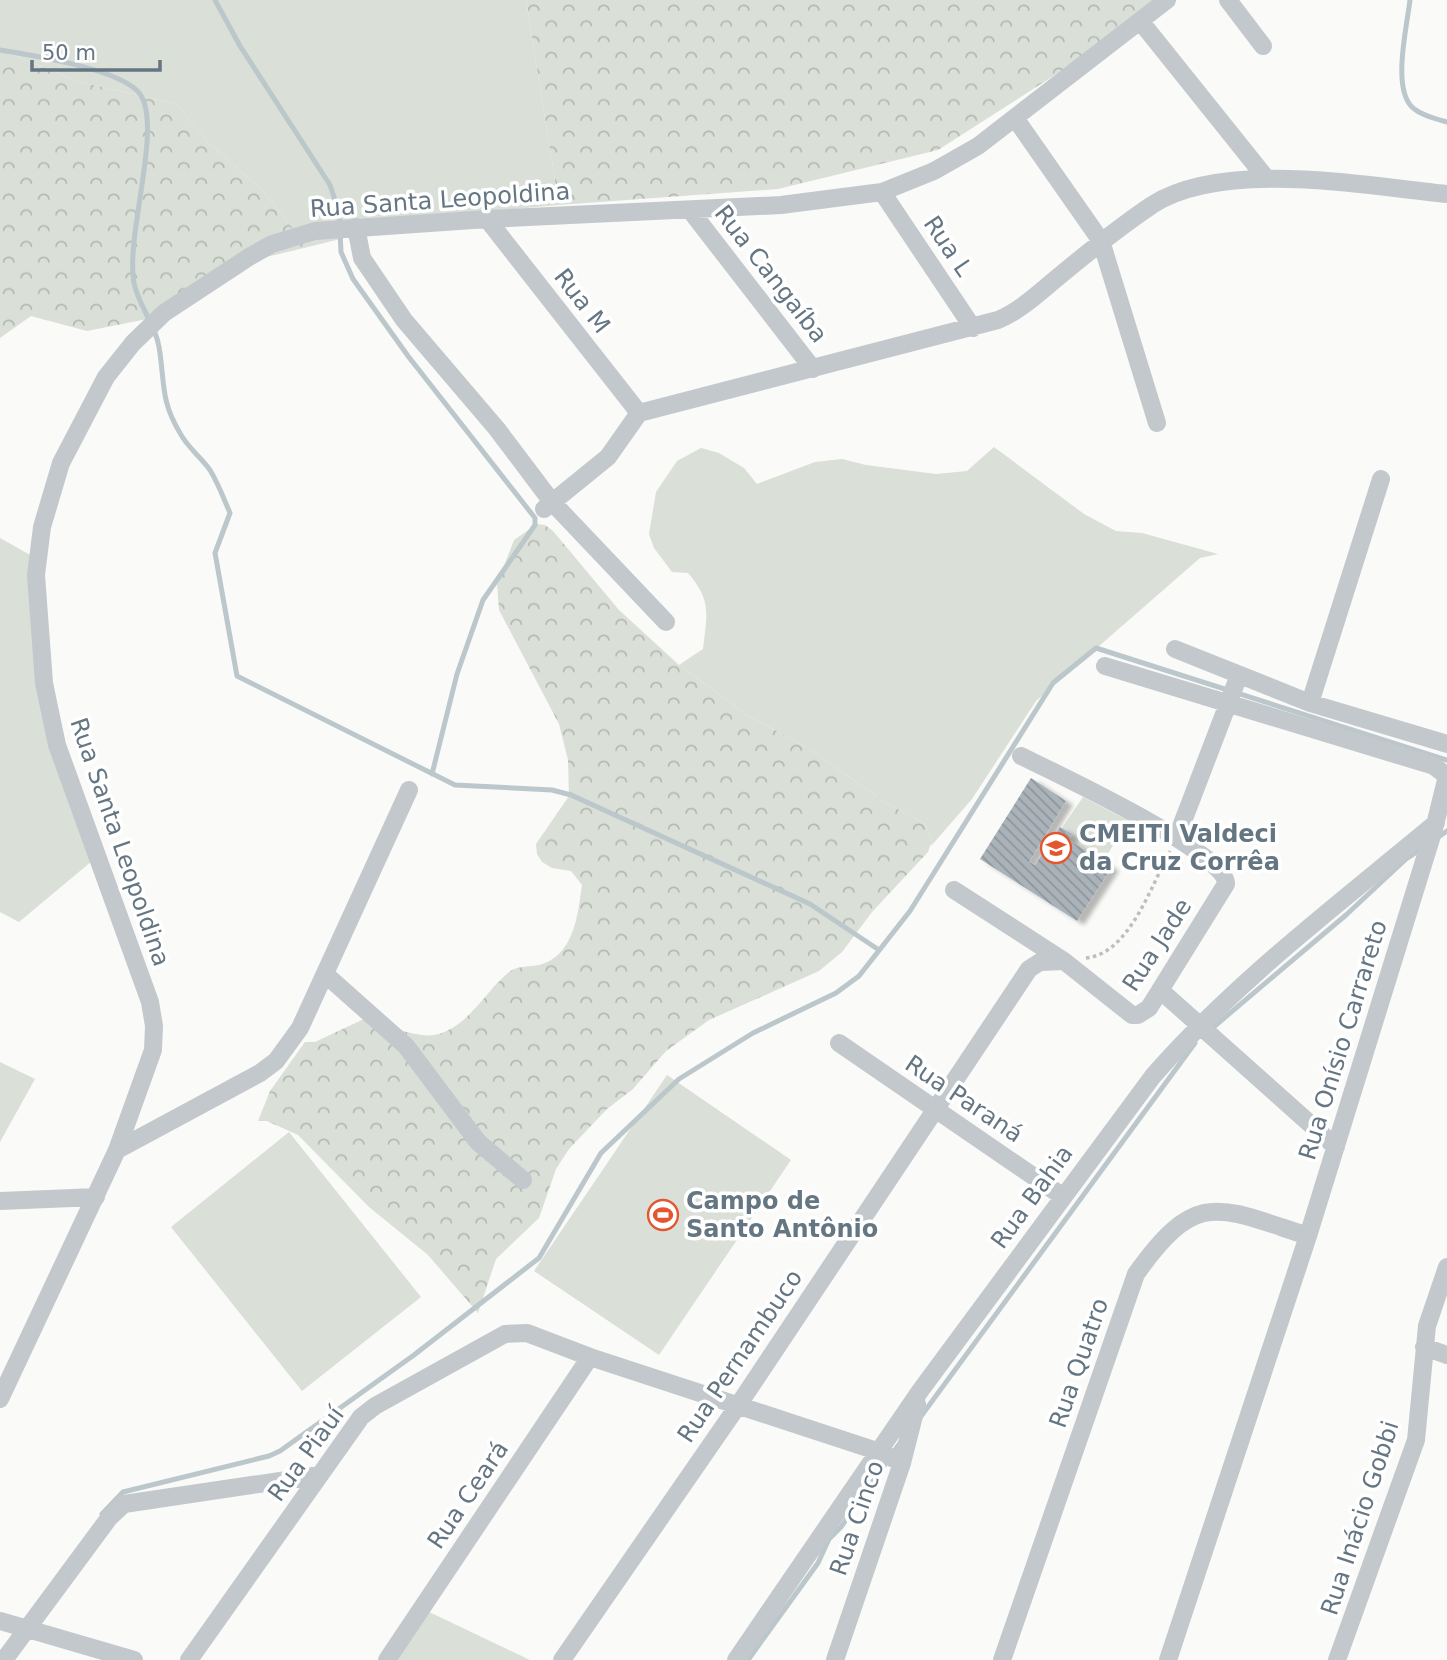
<svg xmlns="http://www.w3.org/2000/svg" width="1447" height="1660" font-family="'DejaVu Sans',sans-serif">
<style>
.green{fill:#dadfd7}
.forest{fill:url(#forest-crowns)}
.lines{fill:none;stroke-linecap:round;stroke-linejoin:round}
.stream{stroke:#bbc7cb;stroke-width:5}
.building{fill:url(#building-back-hatch);filter:url(#shadow)}
.path{stroke:#bbbfc2;stroke-width:3.5;stroke-dasharray:3.5 3.5;stroke-linecap:butt}
.minor{stroke:#c3c8cc;stroke-width:18}
.labels{text-anchor:middle;dominant-baseline:central;stroke-width:7;stroke-linejoin:round;paint-order:stroke}
.street-label{font-size:24px;fill:#657683;stroke:#fff}
.poi-label{font-size:24px;font-weight:bold;fill:#657683;stroke:#fff;text-anchor:start}
</style>
<defs>
<pattern id="forest-crowns" width="20" height="18" patternUnits="userSpaceOnUse" patternTransform="scale(1.75)"><rect width="20" height="18" fill="#dadfd7"/><path d="M2 6a3 3 0 1 1 6 0M12 15a3 3 0 1 1 6 0" fill="none" stroke="#b4b9b4"/></pattern>
<pattern id="building-back-hatch" width="6" height="6" patternUnits="userSpaceOnUse" patternTransform="scale(1.75)"><rect width="6" height="6" fill="#aab3b9"/><path d="M-1 5l2 2M0 0l6 6M5-1l2 2" fill="none" stroke="#8e969c"/></pattern>
<filter id="shadow"><feDropShadow dx="7" dy="4" stdDeviation="2" flood-color="#0004"/></filter>
</defs>
<rect width="100%" height="100%" fill="#fafaf8"/>
<path class="green" d="M0 0H526L559 205C473 212 391 225 308 247L263 191 210 144 176 104 80 82 0 50Z
M994 447 1084 514 1116 531 1142 533 1218 554 1200 558 1036 701 972 799 931 846 932 840 925 824 883 801 808 748 747 715 679 665 703 649C707 614 712 601 688 573L672 572 654 548 649 534 656 492 677 461 701 448 719 453 744 468 757 484 815 462 842 459 866 465 936 474 967 471Z
M0 538 32 556 31 604 92 861 19 922 0 912Z
M1083 797 1129 821 1103 861 1069 840 1062 828Z
M0 1062 35 1079 0 1142Z
M667 1075 791 1160 659 1355 534 1271Z
M289 1132 421 1297 302 1391 171 1227Z
M427 1611 530 1660H395Z"/>
<path class="forest" d="M526 0H1162L1133 25 938 150 778 189 559 205Z
M0 50 80 82 176 104 210 144 263 191 308 247 229 266 147 319 87 331 31 316 0 338Z
M537 524 545 525 553 531 619 610 679 665 747 715 808 748 883 801 925 824 932 840 928 852 872 912 842 952 819 971 709 1020 666 1051 633 1089 607 1109 569 1149 556 1169 539 1218 496 1259 478 1313 428 1255 369 1207 298 1135 267 1121H258L270 1091 305 1042H315L364 1019C387 1023 419 1042 442 1033 471 1022 486 991 509 972 519 964 534 968 545 963 575 951 578 912 582 885L571 871 552 868 542 862 537 854 536 844 569 796 568 760 559 724 499 610 497 584 514 540Z"/>
<g class="lines">
<path class="stream" d="M215 0 240 46 330 185 339 212 341 252 353 279 408 356 535 518V525L483 600 457 674 432 774
M1410 0C1407 26 1392 88 1412 107 1420 115 1436 119 1447 122
M0 50C31 55 122 69 140 94 163 127 125 236 134 283 138 305 156 325 159 347 165 382 160 400 180 433 187 447 201 457 210 470 218 483 224 499 230 513L215 553 237 676 455 785 552 790 571 795 810 904 879 950
M1437 838 1447 831
M1210 1030 1346 915 1406 859 1423 848
M919 1419 1195 1043
M102 1514 123 1492 269 1456 280 1451 414 1355 539 1258 601 1153 679 1079 753 1033 836 993 859 976 910 911 1053 683 1096 648 1447 760
M748 1660 818 1563 829 1539 841 1527 900 1443"/>
</g>
<path class="building" d="M1031 778 1066 801 1029 862 1035 865 1060 827 1072 834 1069 840 1112 867 1077 921 980 859Z"/>
<g class="lines">
<path class="path" d="M1086 958C1129 954 1151 886 1170 851"/>
<path class="minor" d="M1228 0 1263 46
M1141 22 1266 178
M1015 118 1101 241 1157 423
M882 192 973 328
M690 210 813 369
M487 219 639 413
M356 227 362 258 404 320 497 429 552 502 666 622
M639 413 998 320C1022 310 1042 290 1063 273 1092 249 1121 226 1152 205 1224 159 1365 186 1447 194
M544 509 608 457 639 413
M1175 649 1310 703 1447 744
M1105 666 1434 766 1447 776 1434 829 1308 1236 1168 1660
M1310 703 1381 479
M1177 837 1239 675
M954 890 1064 961 1132 1015H1138L1149 1008 1226 884C1229 854 1053 772 1021 756
M325 974 406 1046 478 1142 523 1180
M1160 990 1336 1147
M839 1043 1062 1196
M117 1150 260 1073 276 1061 300 1028 409 790
M0 1201 96 1197
M1424 1347 1447 1355
M0 1399 117 1150 153 1050 154 1026 150 1002 57 745 44 683 36 575 42 527 61 463 106 377 133 343 164 313 249 257 272 244 315 231 487 219 781 205 882 192 934 171 978 146 1167 0
M0 1621 134 1660
M4 1660 109 1518 124 1504 320 1475
M189 1660 361 1417 375 1406 505 1334 527 1333 590 1357 880 1452 902 1463
M387 1660 590 1357
M562 1660 739 1404 1029 969 1040 962 1064 961
M736 1660 920 1391 1153 1076C1236 981 1340 903 1436 823
M835 1660 902 1463 917 1404
M1002 1660 1136 1274C1197 1188 1218 1207 1308 1236
M1337 1660 1416 1440 1427 1326 1447 1267"/>
</g>
<defs>
<g id="school-ring" transform="scale(1.575)"><circle r="9.5" fill="#fff" stroke="#e4572e" stroke-width="1.5"/><path d="M0-5L7-2L0 1L-7-2ZM-4 1L0 2.5L4 1V4Q0 6-4 4Z" fill="#e4572e"/></g>
<g id="stadium-ring" transform="scale(1.575)"><circle r="9.5" fill="#fff" stroke="#e4572e" stroke-width="1.5"/><path d="M0-5a6.5 5 0 1 0 0 10a6.5 5 0 1 0 0-10ZM-3.5-1.8h7v3.6h-7Z" fill="#e4572e"/></g>
</defs>
<g fill-rule="evenodd">
<use href="#school-ring" x="1056" y="848"/>
<use href="#stadium-ring" x="663" y="1215"/>
</g>
<g class="labels">
<g class="street-label">
<text transform="translate(440 200) rotate(-4)">Rua Santa Leopoldina</text>
<text transform="translate(948 246) rotate(56)">Rua L</text>
<text transform="translate(771 274) rotate(52)">Rua Cangaíba</text>
<text transform="translate(582 301) rotate(52)">Rua M</text>
<text transform="translate(120 842) rotate(71)">Rua Santa Leopoldina</text>
<text transform="translate(1157 945) rotate(-57)">Rua Jade</text>
<text transform="translate(1343 1040) rotate(-73)">Rua Onísio Carrareto</text>
<text transform="translate(964 1099) rotate(34)">Rua Paraná</text>
<text transform="translate(1032 1197) rotate(-54)">Rua Bahia</text>
<text transform="translate(740 1356) rotate(-56)">Rua Pernambuco</text>
<text transform="translate(1079 1363) rotate(-71)">Rua Quatro</text>
<text transform="translate(306 1454) rotate(-54)">Rua Piauí</text>
<text transform="translate(468 1495) rotate(-56)">Rua Ceará</text>
<text transform="translate(857 1518) rotate(-71)">Rua Cinco</text>
<text transform="translate(1360 1518) rotate(-72)">Rua Inácio Gobbi</text>
</g>
<g class="poi-label">
<text x="1079" y="834">CMEITI Valdeci<tspan x="1079" dy="28">da Cruz Corrêa</tspan></text>
<text x="686" y="1201">Campo de<tspan x="686" dy="28">Santo Antônio</tspan></text>
</g>
</g>
<path d="M32 60v10h128v-10" fill="none" stroke="#657683" stroke-width="3.5"/>
<text x="42" y="60" font-size="21" fill="#657683" stroke="#ffffff" stroke-width="5" paint-order="stroke">50 m</text>
</svg>
